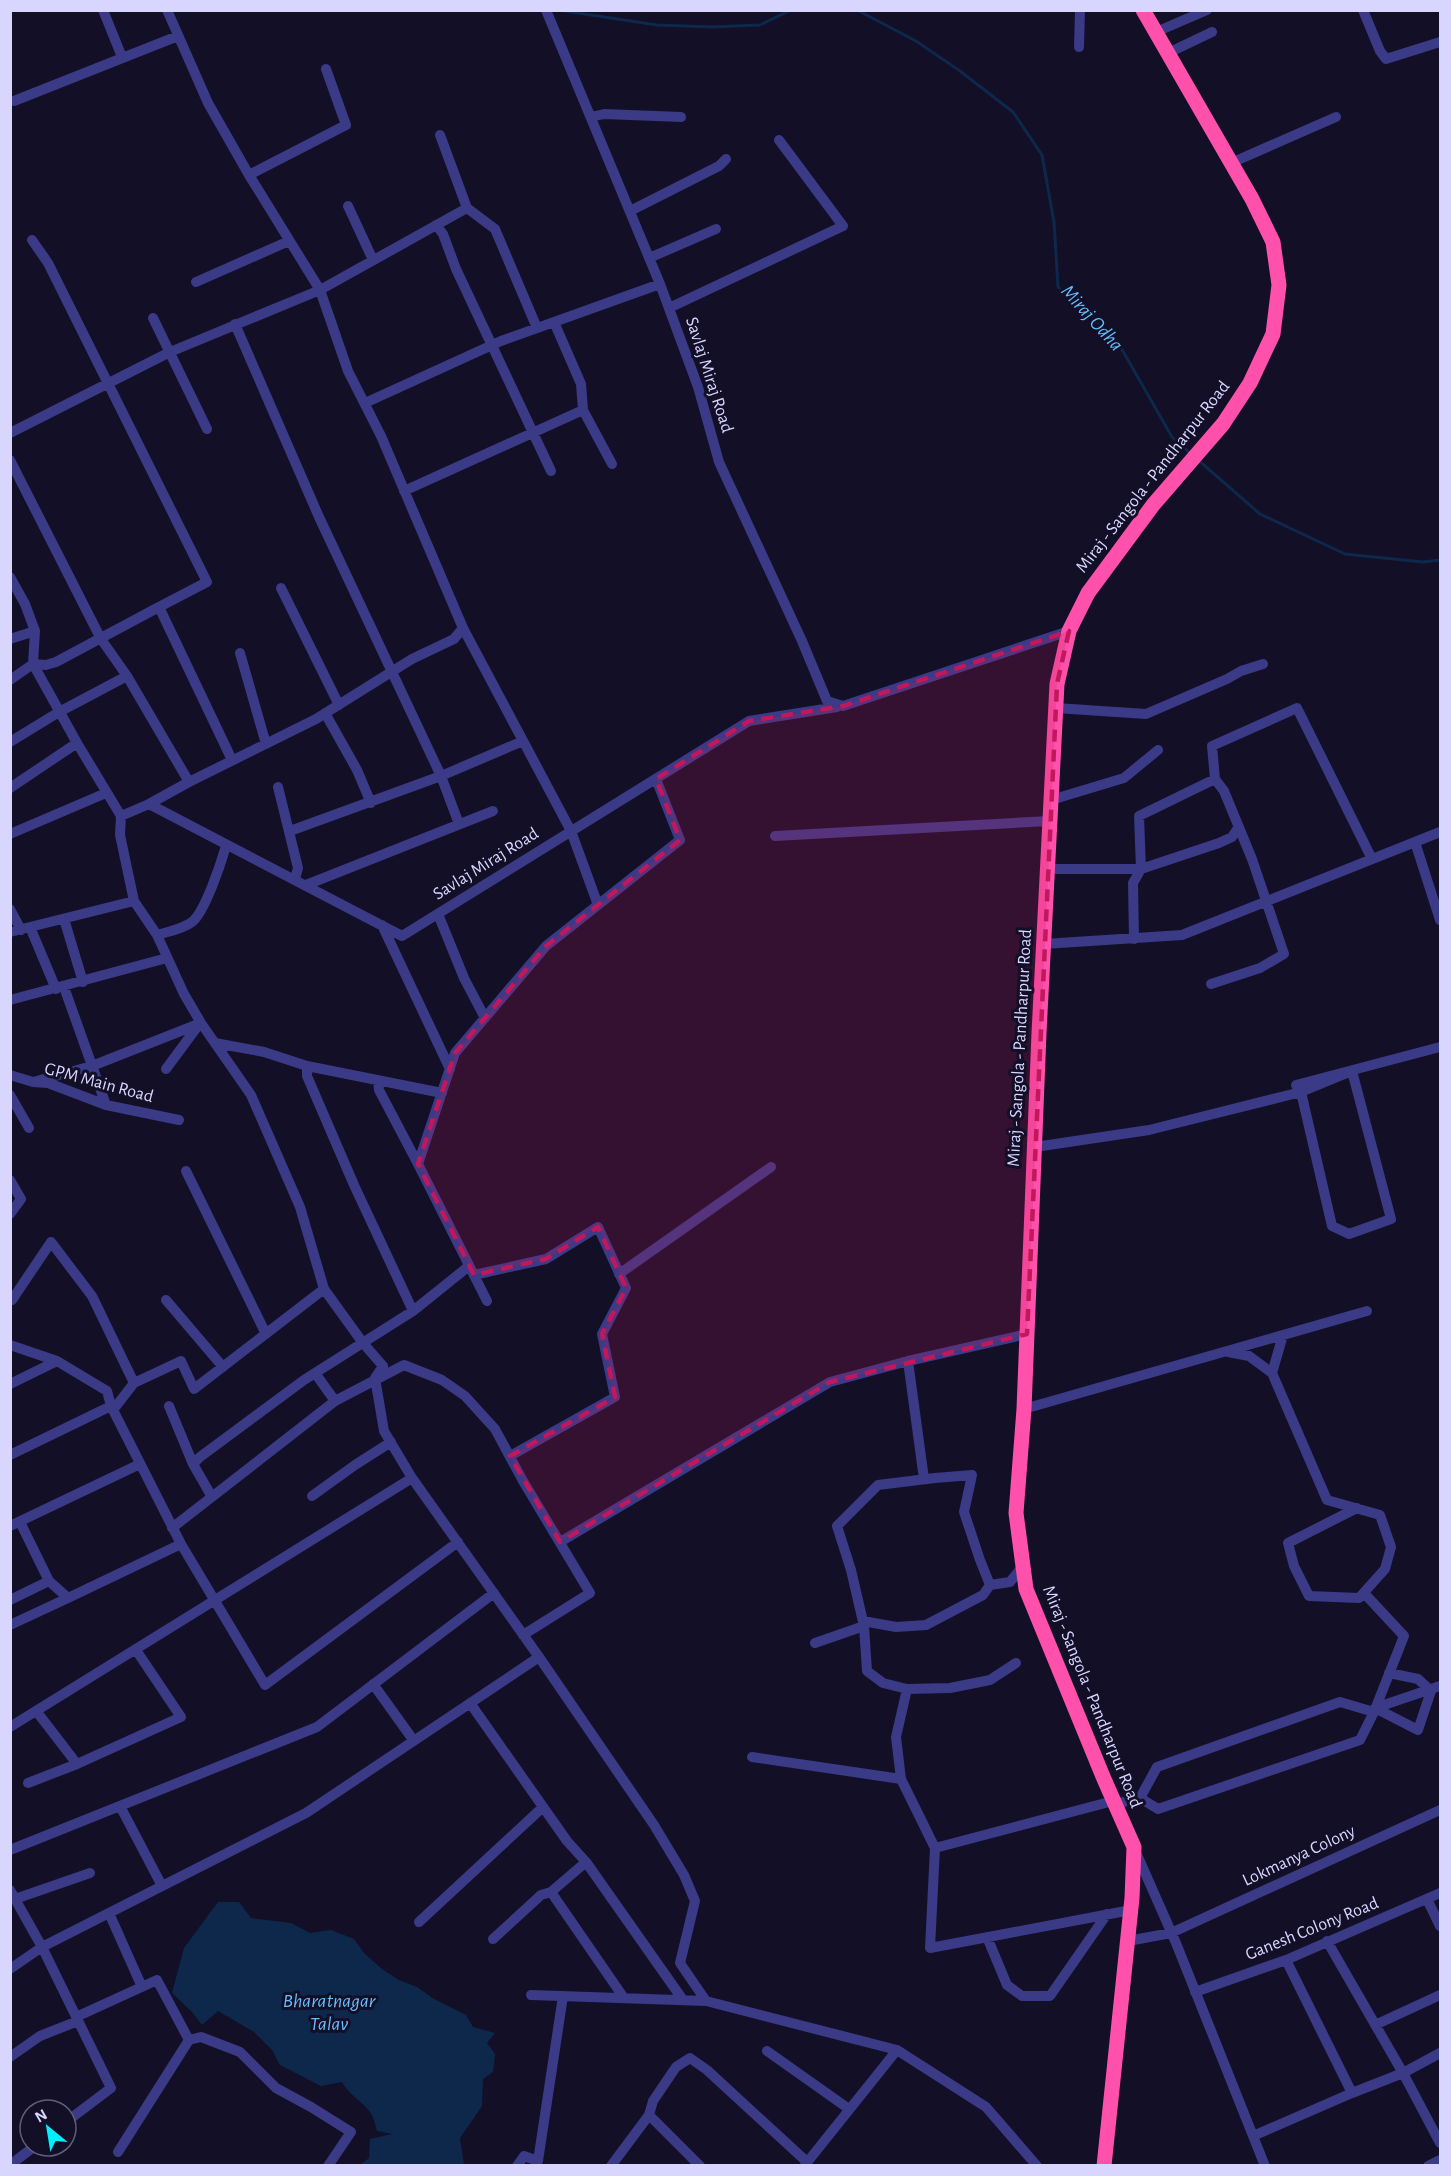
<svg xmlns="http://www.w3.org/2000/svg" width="1451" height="2176" font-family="'Alegreya Sans',sans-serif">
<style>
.water{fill:#0e284c}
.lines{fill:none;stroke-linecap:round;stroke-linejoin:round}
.stream{stroke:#0e284c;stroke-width:3}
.minor{stroke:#3a3a86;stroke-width:10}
.highway{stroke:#ff50ab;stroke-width:15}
.marked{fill:#c2185b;fill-opacity:0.2;stroke:#c2185b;stroke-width:4.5;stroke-dasharray:12 8;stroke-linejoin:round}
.labels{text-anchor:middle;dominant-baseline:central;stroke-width:6;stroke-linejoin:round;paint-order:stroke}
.street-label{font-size:18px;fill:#d8d5ff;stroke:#120f27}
.water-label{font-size:20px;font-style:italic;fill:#63bdff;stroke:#120f27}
</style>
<rect width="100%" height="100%" fill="#120f27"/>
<path class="water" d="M218 1902H239L251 1918 291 1923 310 1933 331 1930 354 1939 364 1953 382 1969 399 1980 417 1987 434 1999 466 2015 473 2027 495 2033 487 2043 495 2054 493 2072 483 2079 482 2106 460 2138 464 2165H360L369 2158 370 2139 392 2134 377 2131C375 2125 374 2117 370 2112 361 2100 349 2095 342 2082L321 2086 280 2065 272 2050 254 2032 218 2011 202 2025 192 2012 172 1993 184 1948Z"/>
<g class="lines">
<path class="stream" d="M558 10 657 25 712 27 760 25 791 10
M857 10 916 41 960 71 1013 112 1042 155 1054 222 1058 287 1116 339 1172 437 1190 453
M1197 459 1260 514 1345 554 1423 562 1440 560"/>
<path class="minor" d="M103 10 122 57
M167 10 208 103 249 175
M546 10 660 284 698 387 719 462 802 641 827 701 843 706 1069 631
M1363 10 1380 51 1386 59 1440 42
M1156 32 1207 10
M1079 47 1080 10
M1168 53 1212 32
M14 101 178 36
M591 117 604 114 681 117
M440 135 467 208 495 229 537 328
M1231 163 1336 117
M348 206 373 260
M630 211 719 166 726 159
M436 225 443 234 456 269 551 471
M32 240 48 263 207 582 159 607
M649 258 716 229
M196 282 289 241
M669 308 843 226 779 140
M153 318 207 429
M554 322 581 384 583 410 612 464
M235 324 319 517 441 776 459 824
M365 403 501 341 660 284
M10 433 170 352 320 290 249 175 346 125 326 69
M10 460 101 639 127 676
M404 491 583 410
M10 577 25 604 35 631 33 664 77 743
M281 588 339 705
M463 628 571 831 598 905
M10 639 35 631
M240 653 266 744
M10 680 33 664 46 665 56 662 159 607 232 760
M1056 708 1146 714 1227 679 1241 671 1263 664
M325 713 357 770 371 803
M10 742 59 712 127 676 189 782
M1215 779 1212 746 1297 708 1372 859
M278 787 298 868 295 879
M10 788 77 743 121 816
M1051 800 1124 778 1158 750
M149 804 402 936 749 721 837 707
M290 831 441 776 523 741
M10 834 106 793
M775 836 1050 821
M1415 842 1440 920
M1048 869H1141L1139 816 1215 779 1224 791 1252 859 1284 954 1260 968 1211 984
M306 885 493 811
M10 909 21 930
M438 914 464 978 485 1018
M64 919 83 982
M382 925 450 1069
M30 927 56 989
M10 932 134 901
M157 935C167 932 183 929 192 922 205 912 221 863 226 846
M1134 939 1133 883 1141 869 1219 843 1232 837 1238 828
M1044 944 1182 935 1440 832
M64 987 106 1105
M10 1000 167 958
M215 1043 264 1052 307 1066 442 1093
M307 1066V1076L354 1185 413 1311
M166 1069 200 1023
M1352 1071 1301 1092 1296 1085 1440 1047
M10 1075 33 1082 48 1083 106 1105 179 1120
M378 1080 379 1090 418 1164
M33 1082 92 1066 201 1023
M10 1095 29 1128
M1035 1147 1149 1130 1301 1092 1332 1226 1349 1234 1391 1219 1352 1071
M186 1171 266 1334
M10 1180 21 1199 10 1214
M619 1274 771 1167
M474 1275 546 1259 598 1227 626 1288 602 1334 615 1397 510 1456
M324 1289 300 1207 251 1095 201 1023 184 994 157 935 134 901 120 835 121 816 149 804 189 782 316 719 412 659 454 639 463 628 381 436 348 371 320 290 467 208
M10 1296 12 1300 51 1242 92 1296 134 1383 113 1410
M166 1300 223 1367
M487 1301 418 1164 455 1053 546 946 680 840 656 779
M10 1345 57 1361
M1228 1352 1249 1356 1272 1373 1283 1335
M908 1361 924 1479
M1272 1373 1327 1500 1380 1515 1391 1547 1385 1569 1359 1598 1309 1596 1294 1566 1288 1543 1357 1508
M134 1383 181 1361 194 1389 324 1289 363 1343 383 1366 375 1378 384 1431 412 1478
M10 1384 57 1361 107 1391 111 1406 10 1455
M335 1401 404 1365 442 1380 465 1396 495 1429 523 1481 590 1593 523 1635
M111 1406 181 1544 265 1685 458 1542
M169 1406 193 1464
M1024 1409 1367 1311
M312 1496 355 1465 391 1442
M212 1497 193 1464 200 1457 304 1380 413 1311 469 1266
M10 1526 140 1464
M172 1528 335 1401 315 1373
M560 1542 830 1382 908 1361 1027 1334
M990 1585 980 1560 964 1512 972 1475 935 1478 878 1485 837 1526 851 1570 864 1626 867 1671 883 1683 907 1689 950 1688 990 1680 1016 1663
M68 1598 181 1544
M10 1600 49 1581 20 1522
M863 1621 896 1627 926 1625 983 1595 990 1585 1010 1582 1023 1566
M10 1625 68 1598 49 1581
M815 1643 864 1626
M373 1684 414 1741
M907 1689 896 1737 901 1779 935 1848
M470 1703 567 1841 586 1862 551 1892 541 1895 493 1939
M1375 1708 1418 1730 1431 1691 1418 1679 1389 1673
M1375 1708 1440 1686
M37 1712 77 1764 181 1717 136 1650
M10 1727 412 1478 539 1657 654 1825 684 1875 695 1901 680 1963 706 2001 897 2050 986 2107 1037 2166
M752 1757 901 1779
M28 1783 77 1764
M1140 1798 1157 1767 1340 1702 1374 1712
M1113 1801 935 1848 930 1948 1131 1910
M1115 1804 1140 1798 1158 1809 1360 1740 1374 1712 1404 1636 1364 1593
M120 1806 162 1886
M10 1850 317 1727 494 1593
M1135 1850 1176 1943 1265 2166
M586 1862 683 2000
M10 1890 42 1947 111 2088 66 2122
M551 1892 624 1998
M15 1899 90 1873
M1427 1899 1440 1926
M109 1913 142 1987
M419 1922 543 1807
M987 1937 1007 1985 1022 1996H1050L1107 1914
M1128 1941 1171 1933 1440 1810
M1327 1941 1403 2073 1440 2053
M1286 1960 1352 2093 1403 2073 1440 2143
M10 1969 42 1947 306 1813 539 1657
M1195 1992 1286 1960 1440 1893
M531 1995 706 2001
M76 2017 157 1980 189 2040 118 2152
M1375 2025 1440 1995
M189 2040 201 2037 240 2052 276 2088 311 2107 351 2132 328 2166
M767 2051 849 2109
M10 2057 40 2036 78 2021
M649 2115 700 2166
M1253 2136 1352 2093
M10 2165 35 2146
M805 2165 897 2050
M517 2166 524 2156 538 2161 563 1996
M611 2166 649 2115 653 2101 676 2067 690 2058 707 2070 807 2162
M1428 2166 1440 2160"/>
<path class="highway" d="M1104 2166 1132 1898 1134 1847 1104 1779 1026 1589 1016 1513 1024 1409 1039 1033 1057 684 1069 631 1088 593 1153 505 1223 424 1250 383 1273 334 1279 285 1273 242 1252 199 1143 10"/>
</g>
<path class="marked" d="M1069 631 1057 684 1027 1334 830 1382 560 1542 510 1456 615 1397 602 1334 626 1288 598 1227 546 1259 474 1275 418 1164 455 1053 546 946 680 840 656 779 749 721 843 706Z"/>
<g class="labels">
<g class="street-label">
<text transform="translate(709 375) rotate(72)">Savlaj Miraj Road</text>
<text transform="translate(1153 477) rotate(-52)">Miraj - Sangola - Pandharpur Road</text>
<text transform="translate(486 864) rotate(-32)">Savlaj Miraj Road</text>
<text transform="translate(1020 1048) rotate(-87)">Miraj - Sangola - Pandharpur Road</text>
<text transform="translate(99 1083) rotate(15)">GPM Main Road</text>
<text transform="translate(1092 1697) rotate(68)">Miraj - Sangola - Pandharpur Road</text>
<text transform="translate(1299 1856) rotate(-25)">Lokmanya Colony</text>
<text transform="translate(1312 1929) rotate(-22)">Ganesh Colony Road</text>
</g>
<g class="water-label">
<text transform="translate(1092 318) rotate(48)">Miraj Odha</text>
<text x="329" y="2001">Bharatnagar<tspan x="329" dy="23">Talav</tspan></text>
</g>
</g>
<rect width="1451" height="2176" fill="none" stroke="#d8d5ff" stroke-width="24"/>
<g transform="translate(48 2128) rotate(330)"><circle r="28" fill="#120f27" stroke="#615e7d" stroke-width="1.5"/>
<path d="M0-4.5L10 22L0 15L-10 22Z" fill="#01efff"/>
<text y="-9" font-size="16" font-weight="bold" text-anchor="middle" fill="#d8d5ff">N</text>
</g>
</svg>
